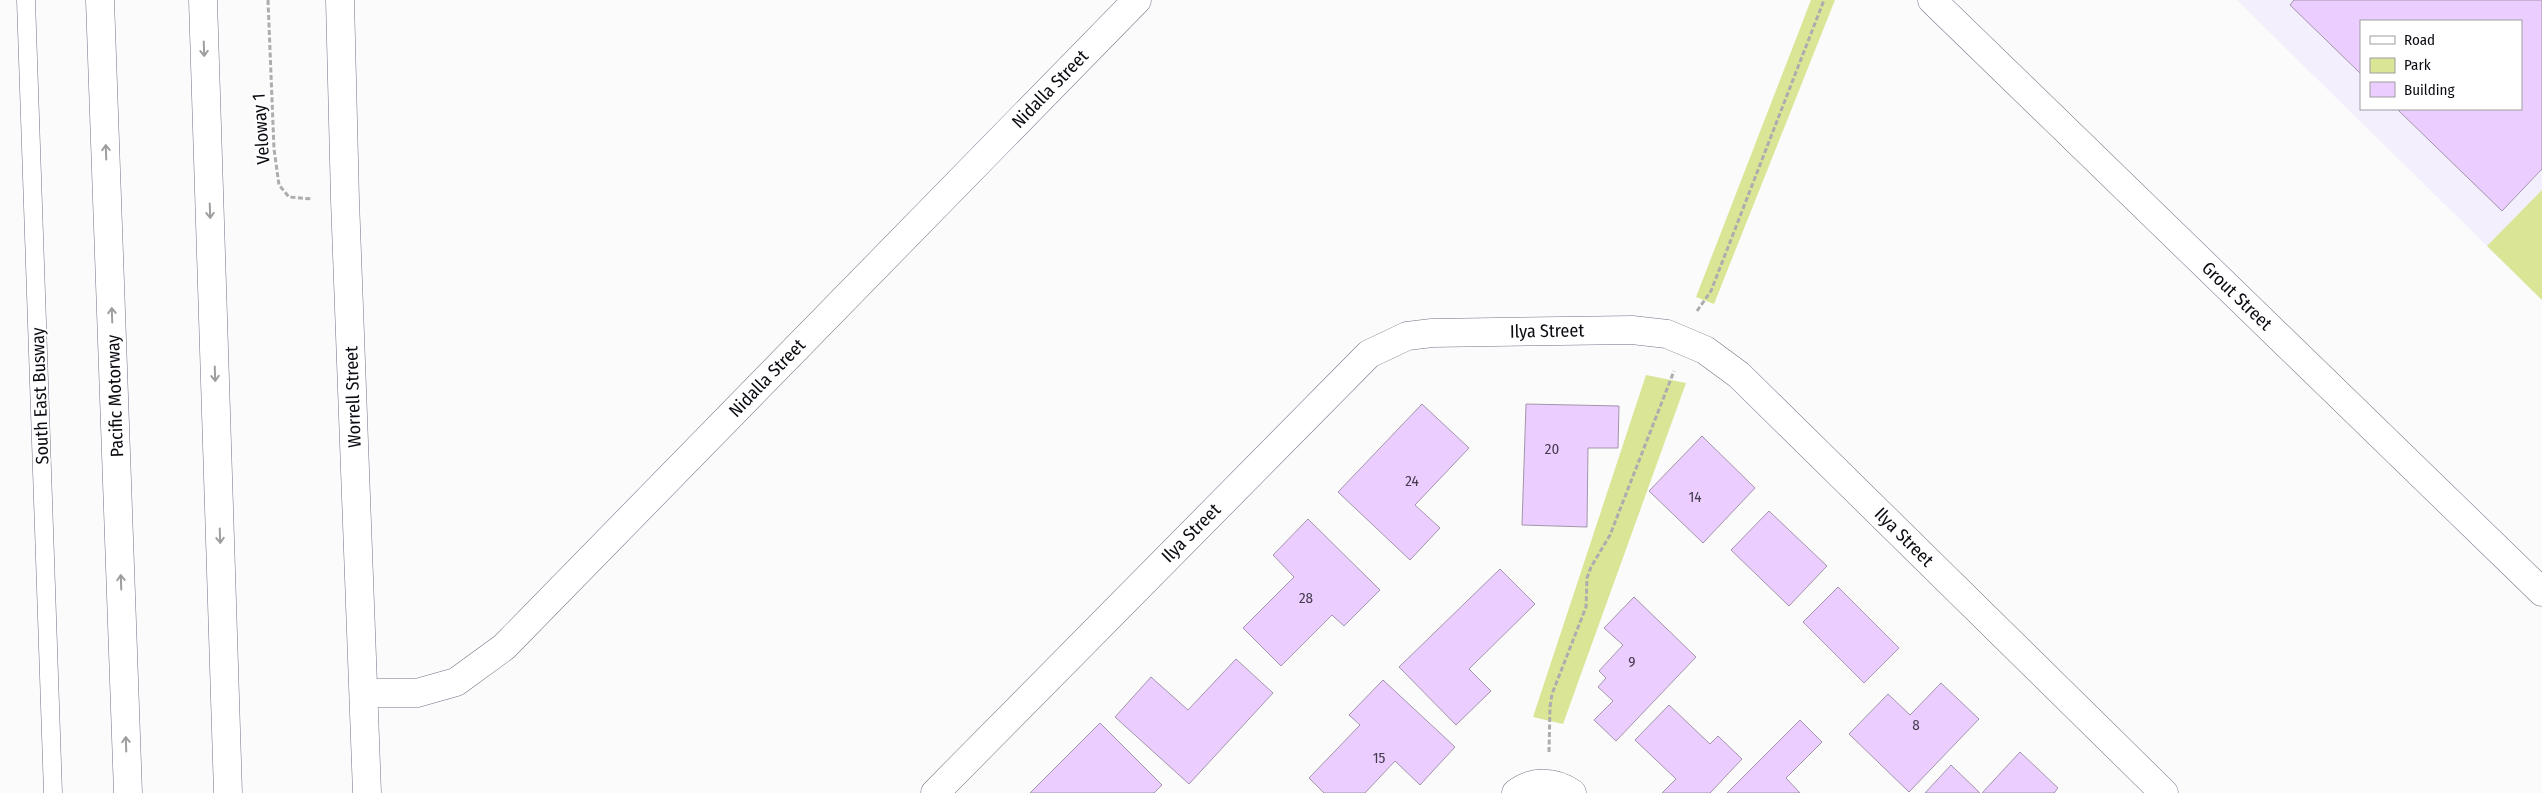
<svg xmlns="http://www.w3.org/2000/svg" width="2542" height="793" font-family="'Fira Sans Condensed',sans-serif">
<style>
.built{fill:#f3effd;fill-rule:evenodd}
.green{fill:#dae596}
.building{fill:#eccdff;stroke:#a295ab}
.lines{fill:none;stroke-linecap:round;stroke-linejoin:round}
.lane-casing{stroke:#767187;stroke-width:19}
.street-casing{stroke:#767187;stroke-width:29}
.highway-casing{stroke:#767187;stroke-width:29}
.path{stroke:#adadaf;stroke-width:3;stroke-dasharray:5 2.5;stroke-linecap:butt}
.lane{stroke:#fff;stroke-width:18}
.street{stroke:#fff;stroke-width:28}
.highway{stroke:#fff;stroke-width:28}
.oneway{stroke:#9e9da0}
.labels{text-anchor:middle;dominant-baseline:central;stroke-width:4;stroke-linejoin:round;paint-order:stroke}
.number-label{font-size:15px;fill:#443b4d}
.street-label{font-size:18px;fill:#0c0a12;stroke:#fff}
</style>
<rect width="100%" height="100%" fill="#fbfbfb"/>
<path class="built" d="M2237 0H2542V300L2257 20ZM2361 21H2521V109H2361Z"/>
<path class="green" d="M1811 0H1835L1714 304 1696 297Z
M2542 190V300L2487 246Z
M1646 375 1686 383 1563 724 1533 717Z"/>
<path class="building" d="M2294 0H2542V169L2502 211 2397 109H2521V21H2361V74L2290 5Z
M1422 404 1469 448 1415 505 1440 528 1410 560 1338 492Z
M1526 404 1619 406 1618 448H1588L1587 527 1522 525Z
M1702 436 1755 488 1703 543 1649 491Z
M1769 511 1827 566 1789 606 1731 550Z
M1308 519 1380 590 1344 626 1332 615 1281 666 1243 628 1294 577 1273 555Z
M1500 569 1535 604 1469 669 1491 691 1456 725 1399 667Z
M1838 587 1899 648 1864 683 1803 622Z
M1634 597 1696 657 1616 741 1594 720 1613 701 1598 687 1606 678 1599 671 1623 645 1604 628Z
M1236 659 1273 693 1189 784 1115 717 1151 677 1188 710Z
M1383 680 1455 747 1420 785 1395 761 1365 793H1324L1309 778 1360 725 1349 715Z
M1941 683 1979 719 1909 792 1849 734 1888 694 1910 715Z
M1669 705 1710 744 1718 736 1742 759 1710 793H1662L1676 779 1635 740Z
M1800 720 1822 742 1786 778 1800 793H1727Z
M1100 723 1162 785 1154 793H1030Z
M2020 752 2058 788 2054 793H1982Z
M1951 765 1980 793H1925Z"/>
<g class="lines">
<g class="lane-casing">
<path id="lane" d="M26 0 53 793"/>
</g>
<g class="street-casing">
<path id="street" d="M340 0 345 200 367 793
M1932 0 2542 592
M364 693H417L456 682 504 647 1137 0
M935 793 1369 354 1407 336 1432 333 1632 330 1667 334 1705 350 1739 375 2164 793
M1516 793C1533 780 1555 781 1572 793"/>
</g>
<g class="highway-casing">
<path id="highway" d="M100 0 128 793
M203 0 228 793"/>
</g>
<path class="path" d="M268 0 274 149 279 185 289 197 312 199
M1697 311 1711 291 1824 0
M1549 752 1550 707 1552 694 1586 607 1587 578 1591 567 1610 535 1674 371"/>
<use href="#lane" class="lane"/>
<use href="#street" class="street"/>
<use href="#highway" class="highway"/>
</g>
<defs><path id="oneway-shaft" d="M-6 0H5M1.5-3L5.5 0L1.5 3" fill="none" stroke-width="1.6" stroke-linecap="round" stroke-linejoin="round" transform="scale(1.25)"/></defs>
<g class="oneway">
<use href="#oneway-shaft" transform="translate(204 49) rotate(88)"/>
<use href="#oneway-shaft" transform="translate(106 152) rotate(-92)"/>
<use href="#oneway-shaft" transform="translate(210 211) rotate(88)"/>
<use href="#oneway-shaft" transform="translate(112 315) rotate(-92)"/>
<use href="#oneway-shaft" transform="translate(215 374) rotate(88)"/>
<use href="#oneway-shaft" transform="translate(220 536) rotate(88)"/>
<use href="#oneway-shaft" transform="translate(121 582) rotate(-92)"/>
<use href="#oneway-shaft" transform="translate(126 744) rotate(-92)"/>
</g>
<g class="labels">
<g class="number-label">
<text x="1552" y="449">20</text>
<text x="1412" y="481">24</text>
<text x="1695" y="497">14</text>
<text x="1306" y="598">28</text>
<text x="1632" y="662">9</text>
<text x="1916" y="725">8</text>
<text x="1379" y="758">15</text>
</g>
<g class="street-label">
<text transform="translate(1050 89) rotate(-46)">Nidalla Street</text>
<text transform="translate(261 129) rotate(-94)">Veloway 1</text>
<text transform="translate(2237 296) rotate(44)">Grout Street</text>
<text transform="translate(1547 331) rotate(-1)">Ilya Street</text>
<text transform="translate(767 378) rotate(-46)">Nidalla Street</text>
<text transform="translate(40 396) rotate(-92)">South East Busway</text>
<text transform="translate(115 396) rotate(-92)">Pacific Motorway</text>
<text transform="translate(353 397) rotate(-92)">Worrell Street</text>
<text transform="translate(1191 533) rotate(-45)">Ilya Street</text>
<text transform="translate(1904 537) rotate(45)">Ilya Street</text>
</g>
</g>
<rect x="2360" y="20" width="162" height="90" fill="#ffffff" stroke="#9e9da0"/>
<rect x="2370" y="36" width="25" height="8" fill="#ffffff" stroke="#9e9da0"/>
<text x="2404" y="45" font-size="15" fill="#0c0a12">Road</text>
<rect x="2370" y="58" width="25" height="15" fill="#dae596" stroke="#9e9da0"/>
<text x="2404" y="70" font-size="15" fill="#0c0a12">Park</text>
<rect x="2370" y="82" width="25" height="15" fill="#eccdff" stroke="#9e9da0"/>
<text x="2404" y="95" font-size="15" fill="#0c0a12">Building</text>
</svg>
